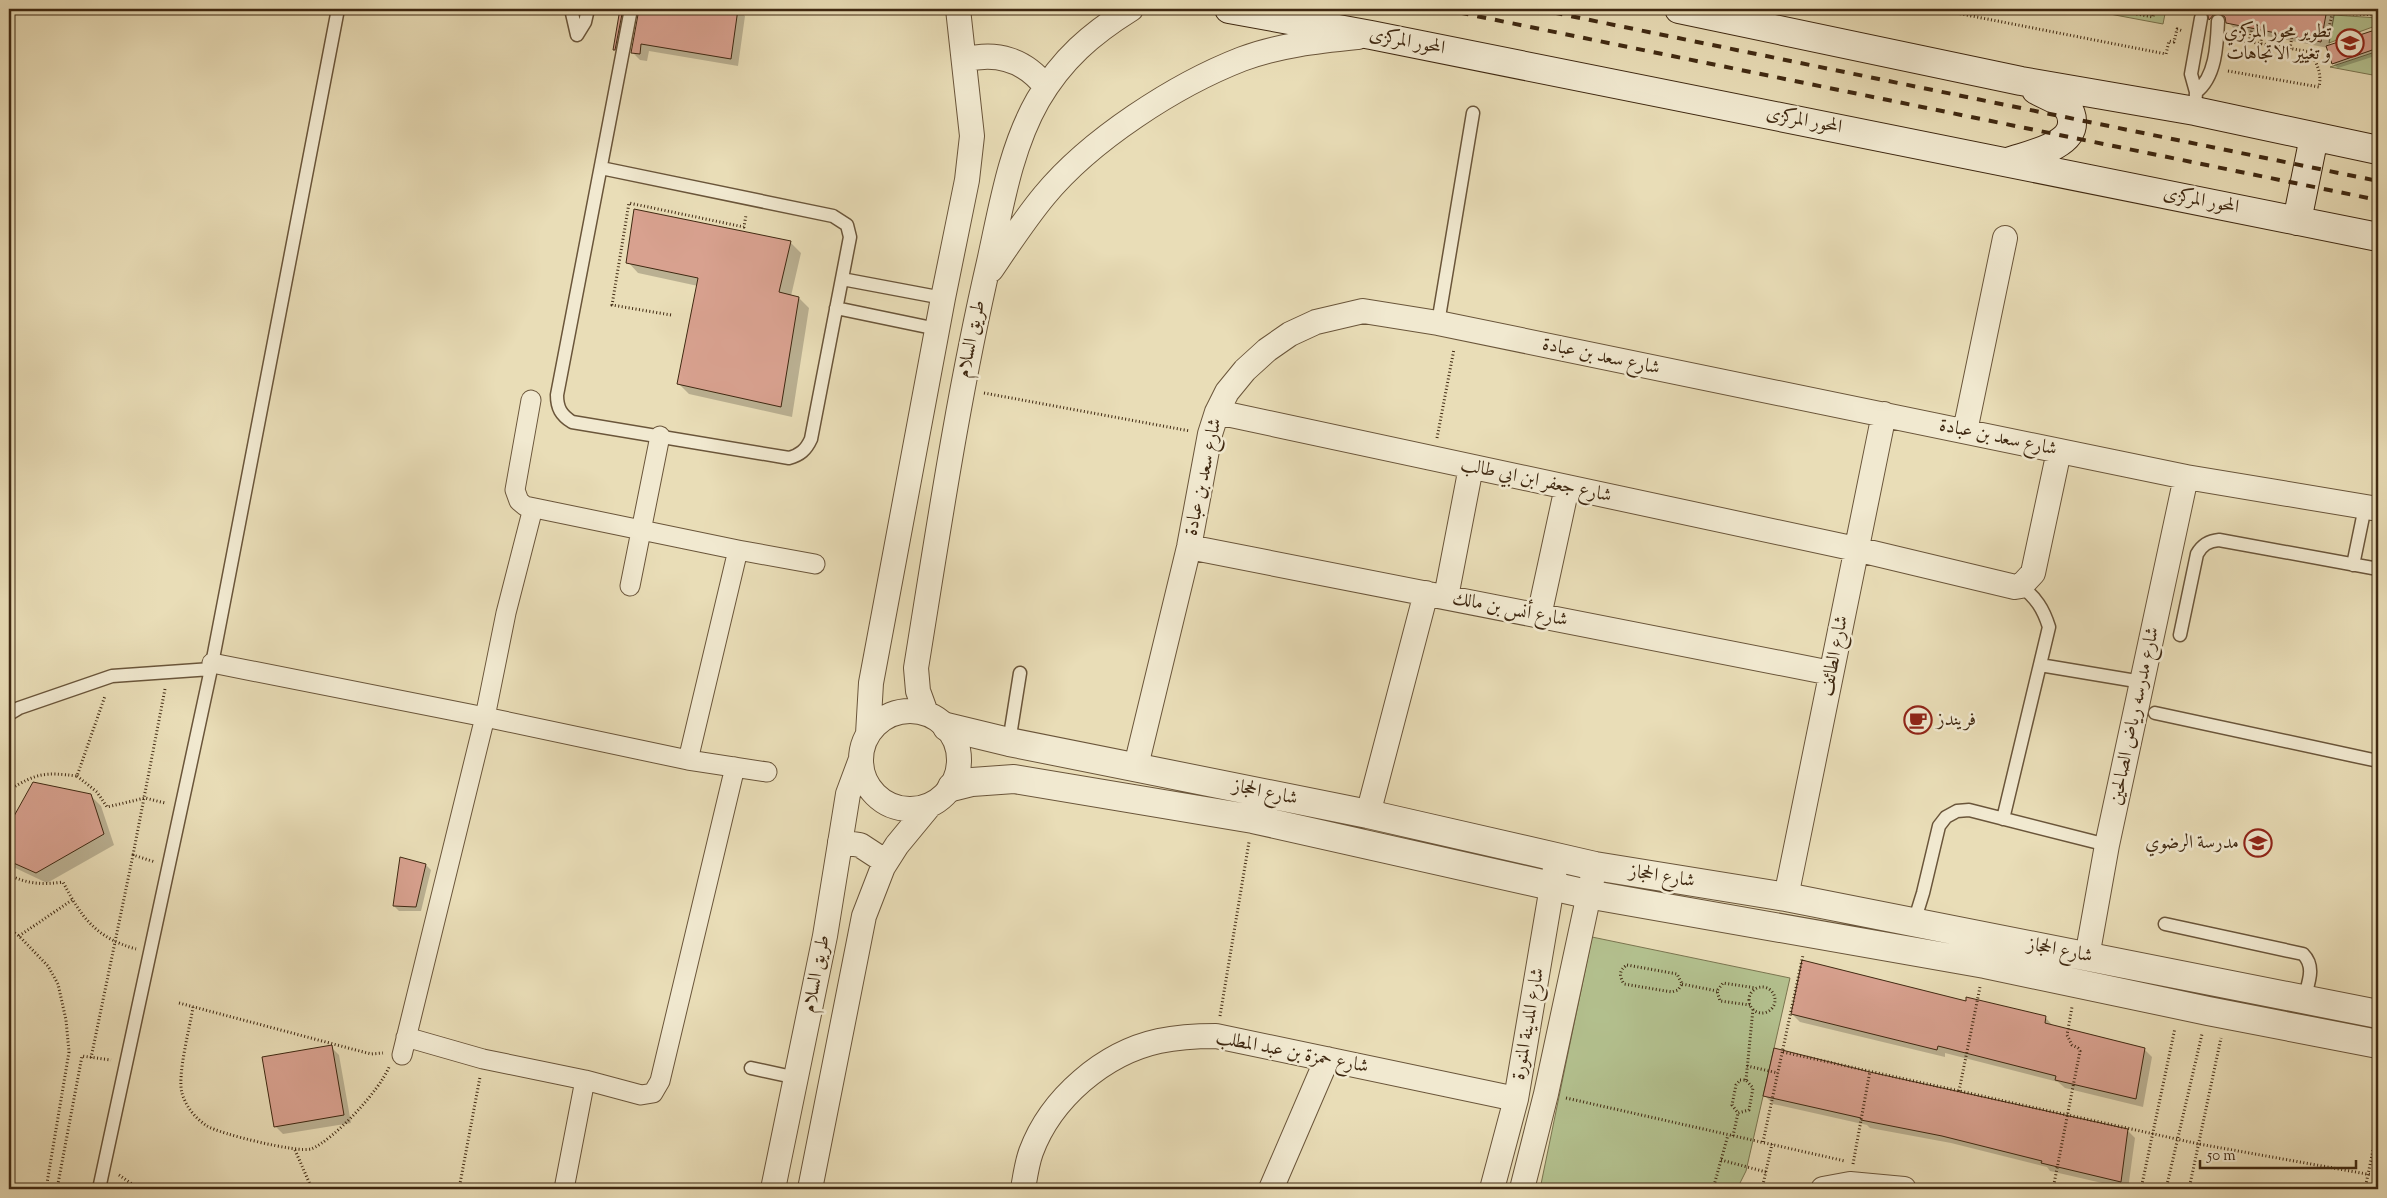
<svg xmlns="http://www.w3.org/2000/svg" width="2387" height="1198" font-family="'Sorts Mill Goudy',Amiri,serif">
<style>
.green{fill:#b4c290;stroke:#7a7550}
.shadow{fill:#0003}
.building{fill:#d8a18f;stroke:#3f2811}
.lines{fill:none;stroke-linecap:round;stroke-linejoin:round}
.service-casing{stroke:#6a553a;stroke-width:15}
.pedestrian-casing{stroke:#6a553a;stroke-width:21}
.minor-casing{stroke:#6a553a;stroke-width:26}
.tertiary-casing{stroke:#6a553a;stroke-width:30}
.secondary-casing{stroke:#3f2811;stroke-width:30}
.path{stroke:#3f2811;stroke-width:3;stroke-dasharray:1 2.5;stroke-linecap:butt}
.service{stroke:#f1e9d0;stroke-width:12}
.pedestrian{stroke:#f1e9d0;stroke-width:19}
.minor{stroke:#f1e9d0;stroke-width:24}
.tertiary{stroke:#f1e9d0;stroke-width:28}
.secondary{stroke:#f1e9d0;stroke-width:28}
.rail{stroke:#3f2811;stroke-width:4;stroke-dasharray:9 9;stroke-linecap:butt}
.labels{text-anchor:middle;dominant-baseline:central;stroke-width:5;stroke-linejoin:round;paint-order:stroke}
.poi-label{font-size:19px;fill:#3f2811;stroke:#f1e9d0;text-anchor:end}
.street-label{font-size:19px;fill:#3f2811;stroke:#f1e9d0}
</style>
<rect width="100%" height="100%" fill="#e9ddb7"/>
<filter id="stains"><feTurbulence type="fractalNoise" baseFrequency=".004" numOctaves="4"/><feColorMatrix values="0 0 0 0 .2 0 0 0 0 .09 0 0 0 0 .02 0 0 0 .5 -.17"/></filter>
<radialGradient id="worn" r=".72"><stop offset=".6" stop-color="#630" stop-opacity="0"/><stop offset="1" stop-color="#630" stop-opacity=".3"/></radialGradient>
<path class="green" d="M2083 9H2166L2163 24Z
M2338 9H2378V12L2337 10Z
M2334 15 2378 18V25L2329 43Z
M2378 51V76L2330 67Z
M1592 937 1790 978 1746 1171 1737 1189H1540Z"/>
<path class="shadow" d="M621 9H639L633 11 622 57 614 49Z
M641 9H738L745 16 738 66 649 51 647 61 640 60 632 52Z
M2195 9H2330L2335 14 2329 47 2378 30V55L2338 68 2333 63 2328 48 2235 30 2227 20 2222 22 2218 26 2210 18H2206L2201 23 2194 16Z
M790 242 801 253 791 296 799 298 809 308 792 417 689 394 679 384 698 286 638 273 628 262Z
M90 795 101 806 114 845 47 883 9 865V821Z
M426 865 431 870 421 911H399L394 906Z
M1967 1003 2045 1017 2053 1026 2144 1049 2152 1057 2143 1107 2065 1088 2058 1082 1945 1053V1057L1800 1022 1792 1014Z
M331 1047 339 1055 351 1123 283 1134 275 1126Z
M1870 1073 2127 1130 2135 1138 2128 1189 2050 1171 2047 1167 1951 1143 1870 1128 1867 1125 1773 1104 1765 1096Z"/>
<path class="building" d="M620 9H623L615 50H613Z
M639 9H738L731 59 641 44 640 54 631 53Z
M2197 9H2327L2321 42 2226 23 2225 17 2219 13 2214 14 2209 20 2207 12 2202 10 2196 12Z
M2378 29V48L2332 64 2326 46Z
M634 209 791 241 779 292 799 297 781 407 677 384 698 278 626 263Z
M33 782 91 794 104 834 36 873 9 861V825Z
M400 857 426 864 416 907 393 906Z
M1802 960 1966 1001V997L2046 1016 2045 1023 2145 1048 2136 1099 2055 1080 2056 1076 1938 1046 1937 1050 1791 1014Z
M332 1045 344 1115 274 1127 262 1057Z
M1774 1048 1870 1072 2128 1129 2121 1182 2041 1163 2042 1161 1942 1136 1861 1120V1118L1763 1096Z"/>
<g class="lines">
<g class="service-casing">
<path id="service" d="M571 9 577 35
M577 35 585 22 588 9
M2196 92C2216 77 2217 44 2218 21
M2195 111 2196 92 2191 74 2201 18
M601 168 833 216 847 225 850 237 811 439C806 450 800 455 789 458L572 422C561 415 557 408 557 395L631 9
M842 279 943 298
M836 308 937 329
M1438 323 1473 113
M2353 565 2365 507
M2180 635 2197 554C2202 545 2208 541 2219 540L2378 569
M2040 665 2142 682
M2155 713 2378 761
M9 714 19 708 112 676 211 669
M1009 742 1020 673
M2003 819 2049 627C2043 608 2036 598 2021 586
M1914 922 1923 893 1939 826 1946 817 1957 811 1969 810 2107 845
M2165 924 2303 954C2316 967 2308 983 2304 999
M751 1068 797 1078
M99 1189 211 669 338 9"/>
</g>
<g class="pedestrian-casing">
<path id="pedestrian" d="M531 400 515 490 519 501 525 506 738 550 815 564
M630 586 660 436
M212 663 485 717 688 760 767 772
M688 760 738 550
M406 1037 483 1059 585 1080 641 1095 653 1093 660 1081 735 767
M402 1055 485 717 506 613 533 508
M564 1189 585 1080"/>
</g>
<g class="minor-casing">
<path id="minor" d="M964 60C997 51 1025 60 1046 87
M991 270C1008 245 1025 219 1044 196 1090 140 1175 85 1242 59 1279 45 1319 41 1358 37
M1217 412 1856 549 2015 587 2021 586 2033 573 2059 451
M1965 431 2005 238
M1189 547 1831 673
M1446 597 1471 467
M1539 616 1567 487
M861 760a49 49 0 1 1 98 0a49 49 0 1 1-98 0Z
M926 713 918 691 916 668C938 532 958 396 989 262 1001 208 1010 149 1038 100 1062 59 1091 34 1131 9
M868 734 871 683 943 298 967 180 972 136 958 9
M1136 766 1189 547 1210 434 1217 412 1227 392 1245 370 1267 350 1290 334 1316 322 1363 311 1438 323 2186 477 2378 509
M1368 814 1426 593
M840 842 860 845 886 862
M1786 897 1884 414
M2087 957 2107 845 2186 477
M773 1189 825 936 848 794 861 759
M810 1189 864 916 883 867 897 845 930 805
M1023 1189C1025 1177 1027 1163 1031 1152 1051 1098 1104 1053 1159 1041 1178 1037 1197 1036 1216 1036L1516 1099
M1271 1189 1327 1059
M1492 1189 1516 1099 1557 857
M1522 1189 1546 1094 1595 866
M1823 1189 1850 1184 1904 1189"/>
</g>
<g class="tertiary-casing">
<path id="tertiary" d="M947 727 1009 742 1368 814 1595 866 1786 897 2378 1014
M952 787 972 782 1014 779 1253 819 1587 894 1985 964 2208 1011 2378 1044"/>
</g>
<g class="secondary-casing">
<path id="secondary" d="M1229 9 1371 35 2378 237
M1679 9 2021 81 2195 111 2378 150
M2008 162C2027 155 2074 147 2072 121 2072 117 2070 111 2067 107 2059 100 2045 95 2036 90
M2297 221 2314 137"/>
</g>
<path class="path" d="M1936 9 2166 54 2169 41 2174 42 2177 29 2183 31
M2109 9 2153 17 2155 9
M2332 13 2378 15
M2327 38 2333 9
M2237 40 2240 25
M2249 42 2252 28
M2260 44 2264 30
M2273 46 2276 33
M2290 49 2292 36
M2228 71 2319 87C2322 73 2317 65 2311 52L2233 39
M671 315 612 305 629 203 744 227 746 215
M984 393 1190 431
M1437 438 1454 349
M77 776 97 792 107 807 145 798 165 803
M9 790C37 773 44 772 77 776L105 696
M133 855 165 689
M9 875C28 884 42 885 63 882 81 917 96 938 136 949
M9 929 19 936 48 966 58 984 66 1020 69 1052 46 1189
M19 936 72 900
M1627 965 1677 974 1682 984 1678 990 1672 992 1624 984C1619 976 1619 970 1627 965Z
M1682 984 1717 991
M1749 1000a13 13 0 1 1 26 0a13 13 0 1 1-26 0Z
M179 1003 371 1054 383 1053
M1750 1005 1720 1001 1717 991 1723 983 1756 988
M193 1007C190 1027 177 1075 182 1093 186 1107 196 1119 207 1126 220 1134 297 1153 311 1149 334 1140 380 1090 389 1067
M1220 1016 1249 842
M1783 1052 2199 1144 2378 1176
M91 1058 133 855 155 862
M1747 1066 1778 1073
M1740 1080H1746L1753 1088 1749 1110 1738 1113 1732 1105 1736 1085Z
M1746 1080 1753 1009
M1959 1091 1980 987
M1566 1098 1845 1161
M1733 1136 1738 1113
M1763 1142 1803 955
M295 1150 312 1189
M1721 1160 1766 1172
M1853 1164 1870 1071
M119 1175 139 1189
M57 1189 82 1056 111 1060
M459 1189 480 1077
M1713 1189 1728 1135
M1762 1189 1772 1144
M2053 1189 2080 1051 2078 1048 2072 1045 2067 1035 2072 1007
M2141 1189 2175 1028
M2166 1189 2202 1034
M2189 1189 2221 1038
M2365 1189 2378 1126"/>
<use href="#service" class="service"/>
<use href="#pedestrian" class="pedestrian"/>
<use href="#minor" class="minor"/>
<use href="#tertiary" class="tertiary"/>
<use href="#secondary" class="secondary"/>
<path class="rail" d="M1442 9 2378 200
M1536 9 2378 181"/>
</g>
<defs>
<g id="university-ring" transform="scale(1.4375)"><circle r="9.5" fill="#f1e9d0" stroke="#8f2418" stroke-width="1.5"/><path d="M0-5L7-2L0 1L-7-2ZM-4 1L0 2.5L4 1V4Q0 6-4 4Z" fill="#8f2418"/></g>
<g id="cafe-ring" transform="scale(1.4375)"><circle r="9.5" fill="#f1e9d0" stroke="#8f2418" stroke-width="1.5"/><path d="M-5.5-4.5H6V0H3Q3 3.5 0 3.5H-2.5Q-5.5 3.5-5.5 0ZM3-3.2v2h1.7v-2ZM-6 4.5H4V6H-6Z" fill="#8f2418"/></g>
<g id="school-ring" transform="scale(1.4375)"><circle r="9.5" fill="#f1e9d0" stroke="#8f2418" stroke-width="1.5"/><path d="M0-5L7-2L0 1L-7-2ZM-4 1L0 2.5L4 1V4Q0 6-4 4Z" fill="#8f2418"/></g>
</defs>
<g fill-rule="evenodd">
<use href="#university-ring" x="2350" y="43"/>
<use href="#cafe-ring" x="1918" y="720"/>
<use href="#school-ring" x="2258" y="843"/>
</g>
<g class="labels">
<g class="poi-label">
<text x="2331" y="32">تطوير محور المركزي<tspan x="2331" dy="22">و تغيير الاتجاهات</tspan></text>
<text x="1937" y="720" text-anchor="start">فريندز</text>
<text x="2239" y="843">مدرسة الرضوي</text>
</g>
<g class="street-label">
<text transform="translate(1407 42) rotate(11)">المحور المركزى</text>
<text transform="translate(1804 121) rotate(11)">المحور المركزى</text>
<text transform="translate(2201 201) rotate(11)">المحور المركزى</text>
<text transform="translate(972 339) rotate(-78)">طريق السلام</text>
<text transform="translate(1601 357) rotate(12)">شارع سعد بن عبادة</text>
<text transform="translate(1998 438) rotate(12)">شارع سعد بن عبادة</text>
<text transform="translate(1204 477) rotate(-78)">شارع سعد بن عبادة</text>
<text transform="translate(1536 481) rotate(12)">شارع جعفر ابن ابي طالب</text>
<text transform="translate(1510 610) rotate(11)">شارع أنس بن مالك</text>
<text transform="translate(1835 656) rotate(-79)">شارع الطائف</text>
<text transform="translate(2135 716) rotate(-78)">شارع مدرسه رياض الصالحين</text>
<text transform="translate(1265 793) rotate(12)">شارع الحجاز</text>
<text transform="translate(1662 877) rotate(9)">شارع الحجاز</text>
<text transform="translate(2060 951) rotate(11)">شارع الحجاز</text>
<text transform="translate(817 974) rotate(-79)">طريق السلام</text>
<text transform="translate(1529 1024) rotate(-80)">شارع المدينة المنورة</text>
<text transform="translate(1292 1053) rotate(11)">شارع حمزة بن عبد المطلب</text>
</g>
</g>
<rect width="2387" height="1198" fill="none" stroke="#e9ddb7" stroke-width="30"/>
<rect x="10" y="10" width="2367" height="1178" fill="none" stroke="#3f2811" stroke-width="2.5"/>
<rect x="15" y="15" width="2357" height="1168" fill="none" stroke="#3f2811"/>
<path d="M2200 1160v8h156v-8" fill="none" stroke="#3f2811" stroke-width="2.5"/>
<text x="2207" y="1160" font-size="15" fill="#3f2811" stroke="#f1e9d0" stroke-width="4" paint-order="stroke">50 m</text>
<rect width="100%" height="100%" filter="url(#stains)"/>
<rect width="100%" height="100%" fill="url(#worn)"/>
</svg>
